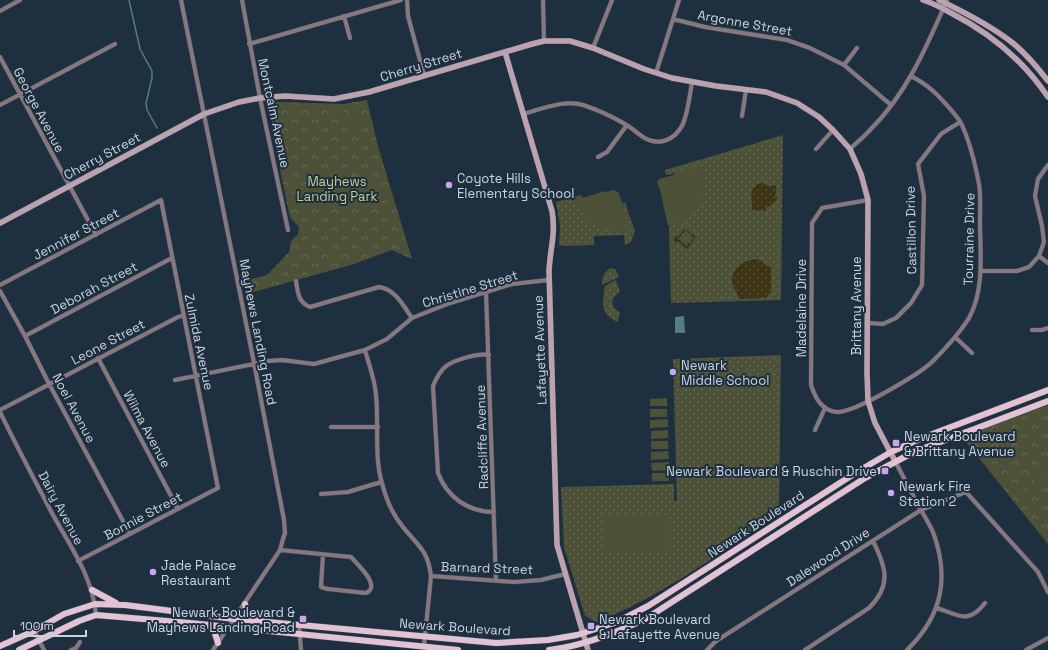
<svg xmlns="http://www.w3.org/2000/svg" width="1048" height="650" font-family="'Space Grotesk',sans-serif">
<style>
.grass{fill:url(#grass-dots);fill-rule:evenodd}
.forest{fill:url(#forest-crowns)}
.sand{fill:url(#sand-dots);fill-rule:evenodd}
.garden{fill:#4c5137}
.water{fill:#537d86}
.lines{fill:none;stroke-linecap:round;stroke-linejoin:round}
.stream{stroke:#537d86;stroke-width:1.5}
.street-casing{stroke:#3d4d5b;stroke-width:5}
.secondary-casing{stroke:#3d4d5b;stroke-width:6}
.primary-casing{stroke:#3d4d5b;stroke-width:7}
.street{stroke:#877880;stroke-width:4}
.secondary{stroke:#bba2ae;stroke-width:5.5}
.primary{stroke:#e3c3d3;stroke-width:6}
.poi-dot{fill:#c9a5ee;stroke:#1e2f3f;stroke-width:1.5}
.labels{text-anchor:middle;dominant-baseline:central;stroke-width:4;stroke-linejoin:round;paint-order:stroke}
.street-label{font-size:13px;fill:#c8d3dd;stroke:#1e2f3f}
.poi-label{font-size:13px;fill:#c8d3dd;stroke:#1e2f3f;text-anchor:start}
.park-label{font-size:13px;fill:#c1cb91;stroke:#1e2f3f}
</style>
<defs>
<pattern id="grass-dots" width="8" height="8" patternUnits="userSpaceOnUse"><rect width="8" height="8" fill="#4c5137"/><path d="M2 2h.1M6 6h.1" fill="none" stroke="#646954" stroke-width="1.8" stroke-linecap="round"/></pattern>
<pattern id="forest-crowns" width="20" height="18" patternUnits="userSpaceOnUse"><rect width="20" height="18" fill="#4c5137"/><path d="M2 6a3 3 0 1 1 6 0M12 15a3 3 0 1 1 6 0" fill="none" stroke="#646954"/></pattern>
<pattern id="sand-dots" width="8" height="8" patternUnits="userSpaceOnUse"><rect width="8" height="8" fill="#3d3414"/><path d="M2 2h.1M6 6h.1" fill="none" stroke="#585036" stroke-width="1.8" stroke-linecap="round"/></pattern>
</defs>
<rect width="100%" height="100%" fill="#1e2f3f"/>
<path class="grass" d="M783 135 781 300 671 303 669 226 663 203 675 173 666 175 665 170ZM769 186H773L775 194 774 202 766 207 752 205 753 201 751 196ZM685 229 695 237 687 249 678 241 675 243 674 239 678 237ZM754 259 761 261 766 266 768 296 765 298 740 299C738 294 735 290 733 284 727 271 745 265 754 259Z
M597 194 624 209 622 203H626L627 209 635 231 631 242 625 245 624 235 594 236V245L561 246 559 245 560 225 556 202 581 195 582 198Z
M685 231H687L694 238 687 246 679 240V238Z
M611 268 616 270 619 277 602 285C602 279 604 270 611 268Z
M616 280 620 292C610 297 610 308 620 312L618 322C609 319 602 311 603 301 603 296 605 293 604 288L608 284Z
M781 355 779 514C720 552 662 597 596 622L585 616 564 547 561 487 674 484V501H677L673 359Z"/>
<path class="forest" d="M367 100 378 146 412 259 392 250 354 264 247 294 245 281 267 275 289 252 291 241 298 234 299 227 290 217 288 208 275 145H276L269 107 270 105 272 103 282 102 343 104Z
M1048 405V544L962 437Z"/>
<path class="sand" d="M760 183H762L769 186 776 185V194H775L774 197H777L776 201 774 202 769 207H766V211L752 210C753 199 747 189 760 183Z
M685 229H686L696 237 687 249 678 241 674 242 675 235 678 237ZM685 231H687L694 238 687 246 679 240V237Z
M750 260 761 261 766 266H771V292L765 298 739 299 738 292 733 287C730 273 737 264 750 260Z"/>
<path class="garden" d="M343 111 359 121 353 130 337 120Z
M703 166C711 197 697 217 668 226L660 189 657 183 659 179Z
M614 190 619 193 630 230C606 233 582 226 577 200L605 191V192Z
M667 398V406H650V399Z
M650 409H667V417H650Z
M668 419V427L650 428V420Z
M668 430V438L651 439V431Z
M651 441H668V449H651Z
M668 451 669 459 651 460V452Z
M669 462V470L652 471 651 463Z
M1043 462 1048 467V479L1037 467Z
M1035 468 1047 481 1041 487 1029 474Z
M652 473H669V481H652Z
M1026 477 1037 490 1031 495 1020 482Z
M1018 484 1029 496 1023 502 1012 489Z
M670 515V551L604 552 603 517Z"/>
<path class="water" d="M684 316 685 333H675V317Z"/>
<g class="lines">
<path class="stream" d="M129 0 140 49 152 71V78L146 103 147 110 157 128"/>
<g class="street-casing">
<path id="street" d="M181 0 254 363 284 520 285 533 283 539 280 550 272 562 213 650
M242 0 260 98 288 230
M407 0 408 16 424 75
M543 0 544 41
M0 11 20 0
M344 16 350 38
M673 19 705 27 787 40 810 48 844 65 891 105
M249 44 401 0
M593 48 612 0
M0 57 96 235
M844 65 857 48
M656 73 679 0
M0 105 115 44
M523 114C542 109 565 99 583 105 598 110 613 117 625 124 632 128 637 133 643 137 659 147 675 140 683 124 688 112 690 94 692 82
M742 116 746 90
M816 149 833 130
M850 149C856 143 864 137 870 130 906 95 927 46 947 0
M598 157 607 152 627 125
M868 200 822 208 812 223 811 385C815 397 821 410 836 412 853 414 919 374 932 362 945 349 959 334 969 318 985 289 980 252 980 220 980 208 981 195 979 184 975 163 970 142 961 123 959 119 955 115 952 111 938 95 930 86 911 76
M1039 256 1048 263
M981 271H1017L1029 267 1039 256 1044 242 1042 226 1035 196 1038 179 1048 165
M296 281C298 293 298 302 310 307L379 287C395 289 403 305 412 318
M0 285 161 200 218 488 78 561
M0 291 25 336 47 380 130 534
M486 292 496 581
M868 323 883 324 896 318 911 303 922 285 924 196 918 164 941 134 960 122
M1032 330H1042L1048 328
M25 336 172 258
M955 337 972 353
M365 350C369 365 375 380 376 395 379 422 374 458 382 483 386 499 392 514 403 527 418 546 428 550 431 576L424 646
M489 355C478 353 453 360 445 367 439 372 436 379 433 386L438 473C447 497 468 512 494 512
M98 358 178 509
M175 380 268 361 282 360 314 364 365 350 387 339 412 318 450 303 512 284 549 280
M0 410 178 317 183 315
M0 412C17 447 35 481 53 515 71 547 93 578 96 615
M331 427H378
M815 430 825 408
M895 461C904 478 912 494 921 510 925 517 930 525 933 532 950 578 942 616 907 650
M321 494 348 492 381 482
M280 550 351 557C357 564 382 586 366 593L328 589 321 587 323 554
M431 576 514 582 541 580 565 574
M937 608C959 615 968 625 985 603
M299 625 301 650
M34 631 44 650
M71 650 76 648 80 642
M707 650 716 641 921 510 966 492 1038 572 1048 592
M805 650 869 608C892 585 886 567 873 541
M1026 650 1048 638"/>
</g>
<g class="secondary-casing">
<path id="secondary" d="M923 0C932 3 942 8 951 13 990 33 1023 60 1048 97
M939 0C964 12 992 26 1014 44 1027 55 1038 68 1048 81
M505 52 552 211C556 234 550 249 549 271L557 545 588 650
M0 223 204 114 239 102 260 98 285 96 334 99 369 92 532 44 544 41H570L593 48 644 69 672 78 716 86 766 92 797 103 819 117 833 130 850 149 861 174 868 200 867 373 868 401 875 423 895 461"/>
</g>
<g class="primary-casing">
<path id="primary" d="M92 590 116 603
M245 604 247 612 257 620
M208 625 214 630 218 643
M0 646 34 631 64 614 95 604 125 605 234 619 496 643 548 640 577 635 617 622 648 606 857 472 891 452 922 438 1048 390
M19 650 79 621 96 615 190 623 458 650
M549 650C584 646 616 633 647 618L865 478 914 452 1048 401"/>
</g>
<use href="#street" class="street"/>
<use href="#secondary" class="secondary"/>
<use href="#primary" class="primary"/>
</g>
<g class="poi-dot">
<circle cx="449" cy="185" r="4"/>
<circle cx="673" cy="372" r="4"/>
<rect x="892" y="439" width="8" height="8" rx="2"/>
<rect x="881" y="467" width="8" height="8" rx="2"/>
<circle cx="891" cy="493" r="4"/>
<circle cx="153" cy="572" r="4"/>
<rect x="299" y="615" width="8" height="8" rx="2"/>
<rect x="587" y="622" width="8" height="8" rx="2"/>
</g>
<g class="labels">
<g class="street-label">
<text transform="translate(745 23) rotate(10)">Argonne Street</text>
<text transform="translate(421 65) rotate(-17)">Cherry Street</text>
<text transform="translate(39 110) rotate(62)">George Avenue</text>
<text transform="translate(274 113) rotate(78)">Montcalm Avenue</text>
<text transform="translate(102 156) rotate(-28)">Cherry Street</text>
<text transform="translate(911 230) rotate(-91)">Castillon Drive</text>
<text transform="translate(76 234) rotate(-28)">Jennifer Street</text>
<text transform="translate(969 239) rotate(-89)">Tourraine Drive</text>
<text transform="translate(94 288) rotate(-28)">Deborah Street</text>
<text transform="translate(470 289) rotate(-17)">Christine Street</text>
<text transform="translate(856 306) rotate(-90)">Brittany Avenue</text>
<text transform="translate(801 308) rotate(-90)">Madelaine Drive</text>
<text transform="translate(258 332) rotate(79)">Mayhews Landing Road</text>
<text transform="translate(108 342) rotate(-28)">Leone Street</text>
<text transform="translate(199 342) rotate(78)">Zulmida Avenue</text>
<text transform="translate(540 350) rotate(-92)">Lafayette Avenue</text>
<text transform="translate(74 408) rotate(62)">Noel Avenue</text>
<text transform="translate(147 429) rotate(62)">Wilma Avenue</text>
<text transform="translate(482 437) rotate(-92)">Radcliffe Avenue</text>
<text transform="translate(61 508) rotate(62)">Dairy Avenue</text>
<text transform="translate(143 516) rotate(-28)">Bonnie Street</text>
<text transform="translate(756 524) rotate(-33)">Newark Boulevard</text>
<text transform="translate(828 557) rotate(-33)">Dalewood Drive</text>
<text transform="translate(487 568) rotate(2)">Barnard Street</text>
<text transform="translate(455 627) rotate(4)">Newark Boulevard</text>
</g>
<g class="poi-label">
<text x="457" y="178">Coyote Hills<tspan x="457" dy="15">Elementary School</tspan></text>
<text x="681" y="365">Newark<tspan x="681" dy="15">Middle School</tspan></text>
<text x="904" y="436">Newark Boulevard<tspan x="904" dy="15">&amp; Brittany Avenue</tspan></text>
<text x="877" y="471" text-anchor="end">Newark Boulevard &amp; Ruschin Drive</text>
<text x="899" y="486">Newark Fire<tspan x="899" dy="15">Station 2</tspan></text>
<text x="161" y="565">Jade Palace<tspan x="161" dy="15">Restaurant</tspan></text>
<text x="295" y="612" text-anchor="end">Newark Boulevard &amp;<tspan x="295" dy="15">Mayhews Landing Road</tspan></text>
<text x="599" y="619">Newark Boulevard<tspan x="599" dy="15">&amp; Lafayette Avenue</tspan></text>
</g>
<g class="park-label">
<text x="337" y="181">Mayhews<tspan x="337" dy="15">Landing Park</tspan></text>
</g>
</g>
<path d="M14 630v6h72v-6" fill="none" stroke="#c8d3dd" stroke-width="2"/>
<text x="20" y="630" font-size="12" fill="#c8d3dd" stroke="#1e2f3f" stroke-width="3" paint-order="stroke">100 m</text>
</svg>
